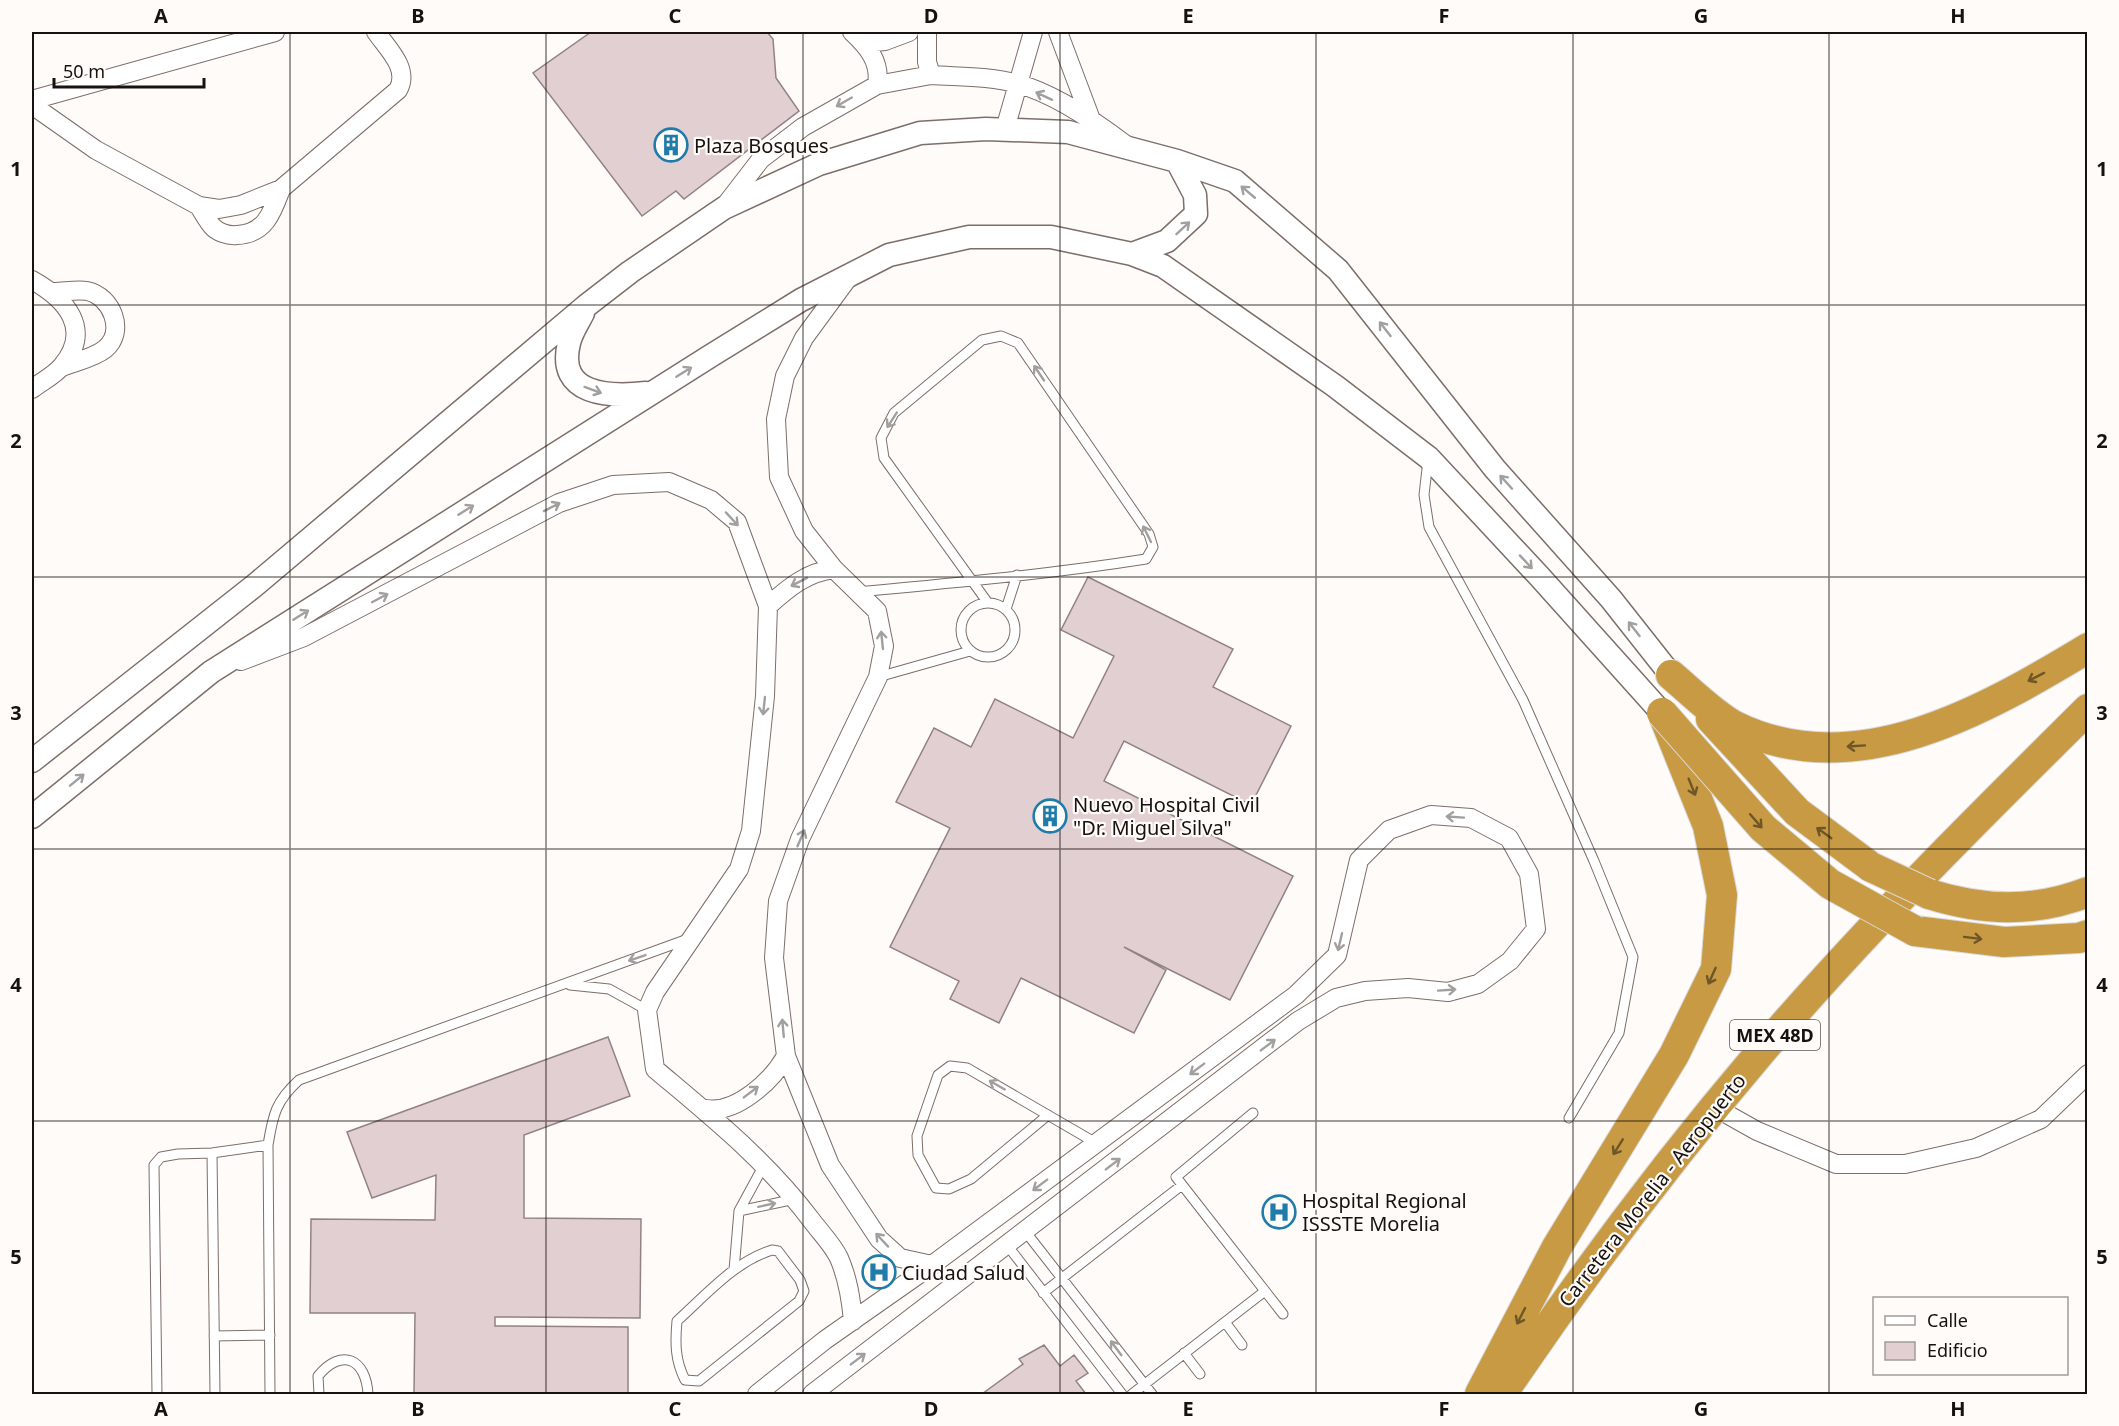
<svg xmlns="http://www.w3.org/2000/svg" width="2119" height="1426" font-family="'Noto Sans',sans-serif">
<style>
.building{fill:#e2cfd1;stroke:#938284;stroke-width:1.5}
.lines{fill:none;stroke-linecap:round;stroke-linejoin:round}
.service-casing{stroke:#7d6e68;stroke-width:11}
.minor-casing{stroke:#7d6e68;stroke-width:20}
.tertiary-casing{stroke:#7d6e68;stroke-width:25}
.trunk-casing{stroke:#dad9d9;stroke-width:32}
.service{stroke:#fff;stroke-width:9}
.minor{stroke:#fff;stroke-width:18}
.tertiary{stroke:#fff;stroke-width:22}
.trunk{stroke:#c79a43;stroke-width:30}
.trunk-bridge-casing{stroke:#dad9d9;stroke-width:32;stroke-linecap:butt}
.trunk-bridge{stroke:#c79a43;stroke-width:30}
.oneway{stroke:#a2a09f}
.oneway2{stroke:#6f5629}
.grid{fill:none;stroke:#17110f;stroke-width:1.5;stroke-opacity:0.55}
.labels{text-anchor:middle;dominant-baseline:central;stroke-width:4.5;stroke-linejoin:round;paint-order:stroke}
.shield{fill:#fefbf9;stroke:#5c5755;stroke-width:1.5}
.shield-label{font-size:18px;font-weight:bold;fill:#17110f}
.poi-label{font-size:20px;fill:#17110f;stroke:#fefbf9;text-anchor:start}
.street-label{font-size:20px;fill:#17110f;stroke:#fefbf9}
.neatline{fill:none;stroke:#17110f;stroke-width:2}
.grid-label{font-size:20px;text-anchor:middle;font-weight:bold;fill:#17110f}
</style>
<rect width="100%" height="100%" fill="#fefbf9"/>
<path class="building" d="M591 32H767L773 39 776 78 799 111 684 199 676 191 642 216 533 73Z
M1088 577 1233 649 1213 687 1291 726 1251 805 1124 741 1104 781 1293 876 1230 1000 1124 947 1166 970 1134 1033 1021 978 999 1023 950 999 959 981 890 947 950 828 896 802 934 728 971 747 995 699 1073 738 1114 656 1061 630Z
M608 1037 630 1096 524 1135V1218L641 1219 640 1318 495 1317V1326L628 1327V1394H414L415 1313H310L311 1219 435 1220 436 1175 372 1198 347 1132Z
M1044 1345 1060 1366 1074 1355 1088 1373 1076 1381 1086 1394H982L1023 1364 1019 1359Z"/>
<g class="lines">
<g class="service-casing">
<path id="service" d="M1428 460 1424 495 1429 527 1523 700 1594 861 1633 957 1619 1033 1569 1118
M858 592C954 583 1051 574 1146 559L1153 547 1149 534 1018 343 1001 336 982 340 894 413 881 438 884 458 988 603
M961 630a27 27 0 1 1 54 0a27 27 0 1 1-54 0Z
M1006 609 1017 575
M878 677 970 651
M570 985 609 989 647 1010
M1253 1113 1176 1177 1283 1314
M1048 1115 971 1179 949 1189 936 1188 918 1155 917 1136 938 1075 950 1066 967 1068 1096 1143
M212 1153 215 1394
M739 1211 795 1199
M1025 1231 1152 1394
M1007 1245 1122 1394
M772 1250 778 1251 800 1280 804 1291 799 1301 699 1381 685 1380C675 1360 675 1343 677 1321 706 1295 734 1262 772 1250Z
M734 1270 739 1211 764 1165
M1043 1293 1182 1185
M1225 1322 1242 1345
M214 1336 270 1335
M1184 1353 1200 1374
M157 1394 154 1165 161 1157 178 1154 212 1153 268 1145
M270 1394 268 1145C273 1114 276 1101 299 1080L688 939
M319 1394 318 1376C342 1347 366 1359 368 1394
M1132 1394 1265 1291"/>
</g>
<g class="minor-casing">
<path id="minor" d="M927 32V62L931 75C960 77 990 76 1018 84 1053 93 1097 123 1126 145
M1058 32 1090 117
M865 43 885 41 909 32
M877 85 931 75
M32 100 275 32
M32 105 96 150 199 206 219 209 241 205 281 189 398 90C410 69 388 49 376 32
M1005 129 1033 32
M199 206C203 213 207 220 212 226 217 232 228 236 237 235 265 234 272 213 281 189
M724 207 761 159 803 127 877 85C881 62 868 47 852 32
M848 278 804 338 785 376 776 419 779 477 804 531 834 569 877 611 884 646 878 677 800 839 778 901 774 958 786 1056 830 1165 879 1239 900 1258 932 1265
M32 280C66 299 93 329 62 366 55 375 41 382 32 389
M54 292C64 292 77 289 87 291 112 296 126 332 105 349 94 358 74 362 62 367
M768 606C788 588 807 572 834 569
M241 661 304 637 559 503 613 485 669 482 711 500 737 522 768 606 765 696 751 831 739 869 655 992 647 1010 655 1069C713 1118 766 1160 812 1221 821 1233 833 1245 839 1258 848 1279 851 1298 853 1321
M1716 1108 1757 1131 1836 1164H1905L1976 1148 2041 1119 2088 1074
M706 1109C736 1114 772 1081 786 1056
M757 1394 825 1340 932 1265 1296 995 1337 955 1359 860 1389 830 1431 815 1471 818 1509 838 1529 874 1536 929 1510 961 1478 984 1448 992 1408 988 1365 991 1336 998 1298 1021 812 1394"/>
</g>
<g class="tertiary-casing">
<path id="tertiary" d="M1132 254 1167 241 1196 214 1195 195 1177 161
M583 313C578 323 571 333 569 343 556 396 610 397 646 393
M32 761 254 586 586 306 630 272 724 208 819 164 920 133 986 129 1068 132 1177 161 1235 181 1338 270 1495 469 1611 599 1671 675
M32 817 211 672 712 355 801 300 889 255 969 237H1051L1132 254 1163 266 1335 386 1429 458 1539 576 1662 713"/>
</g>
<g class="trunk-casing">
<path id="trunk" d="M1671 675C1689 690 1714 715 1735 726 1855 785 1984 711 2088 648
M1711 719 1797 812 1871 867
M1929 894C1983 911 2034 913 2088 892
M1915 931 2004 942 2079 938 2088 935
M1480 1394 1557 1247 1674 1055 1716 969 1722 895 1708 826 1665 719
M1502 1394C1581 1277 1667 1162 1759 1054 1862 933 1975 821 2088 709"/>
</g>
<use href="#service" class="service"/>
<use href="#minor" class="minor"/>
<use href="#tertiary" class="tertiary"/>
<use href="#trunk" class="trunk"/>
<g class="trunk-bridge-casing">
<path id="trunk-bridge" d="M1662 713 1763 828 1830 884 1915 931
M1871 867 1929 894"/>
</g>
<use href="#trunk-bridge" class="trunk-bridge"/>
</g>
<defs><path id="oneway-shaft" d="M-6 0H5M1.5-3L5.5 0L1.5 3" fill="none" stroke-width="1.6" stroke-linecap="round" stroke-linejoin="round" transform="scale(1.5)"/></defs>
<g class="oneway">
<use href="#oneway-shaft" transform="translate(1044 96) rotate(-155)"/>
<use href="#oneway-shaft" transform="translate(844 102) rotate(150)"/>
<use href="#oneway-shaft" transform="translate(1248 192) rotate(-140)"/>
<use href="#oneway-shaft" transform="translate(1183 228) rotate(-43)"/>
<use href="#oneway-shaft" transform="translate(1385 329) rotate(-128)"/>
<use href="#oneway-shaft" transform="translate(684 372) rotate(-32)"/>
<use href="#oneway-shaft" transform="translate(1039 373) rotate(-124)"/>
<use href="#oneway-shaft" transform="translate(593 390) rotate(20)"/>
<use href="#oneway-shaft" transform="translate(892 420) rotate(123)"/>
<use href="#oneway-shaft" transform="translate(1506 482) rotate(-132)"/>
<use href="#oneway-shaft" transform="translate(552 507) rotate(-27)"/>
<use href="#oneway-shaft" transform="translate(466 510) rotate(-32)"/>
<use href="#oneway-shaft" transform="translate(732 519) rotate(47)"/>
<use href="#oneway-shaft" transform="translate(1147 534) rotate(-116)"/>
<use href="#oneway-shaft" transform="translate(1526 562) rotate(47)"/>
<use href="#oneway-shaft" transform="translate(799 582) rotate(153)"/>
<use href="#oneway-shaft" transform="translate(380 598) rotate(-28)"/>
<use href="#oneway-shaft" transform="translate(301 615) rotate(-32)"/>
<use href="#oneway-shaft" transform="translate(1634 629) rotate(-128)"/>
<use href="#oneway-shaft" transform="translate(882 640) rotate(-96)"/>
<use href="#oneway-shaft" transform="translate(764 706) rotate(96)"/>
<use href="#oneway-shaft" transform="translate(77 780) rotate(-39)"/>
<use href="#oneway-shaft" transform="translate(1455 817) rotate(-176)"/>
<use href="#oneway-shaft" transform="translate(801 838) rotate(-67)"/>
<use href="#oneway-shaft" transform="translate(1340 942) rotate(103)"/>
<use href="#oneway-shaft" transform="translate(637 958) rotate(161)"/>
<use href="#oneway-shaft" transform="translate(1447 990) rotate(-4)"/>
<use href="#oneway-shaft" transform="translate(783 1028) rotate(-95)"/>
<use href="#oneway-shaft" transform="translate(1268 1045) rotate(-37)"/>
<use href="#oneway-shaft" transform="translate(1197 1069) rotate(143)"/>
<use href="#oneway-shaft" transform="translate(997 1085) rotate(-150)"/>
<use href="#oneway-shaft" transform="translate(751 1092) rotate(-37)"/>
<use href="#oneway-shaft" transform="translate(1113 1164) rotate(-37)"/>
<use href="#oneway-shaft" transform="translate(1040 1185) rotate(143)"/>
<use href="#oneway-shaft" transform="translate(767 1205) rotate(-12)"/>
<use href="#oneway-shaft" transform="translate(882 1240) rotate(-133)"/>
<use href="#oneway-shaft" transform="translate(1116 1348) rotate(-127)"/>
<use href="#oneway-shaft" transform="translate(858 1359) rotate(-37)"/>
</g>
<g class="oneway2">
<use href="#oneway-shaft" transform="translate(2036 677) rotate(153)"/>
<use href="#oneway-shaft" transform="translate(1856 746) rotate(176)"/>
<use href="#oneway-shaft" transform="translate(1692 787) rotate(68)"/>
<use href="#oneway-shaft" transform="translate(1756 821) rotate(49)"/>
<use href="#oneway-shaft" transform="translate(1824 833) rotate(-144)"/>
<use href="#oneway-shaft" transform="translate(1973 938) rotate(7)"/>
<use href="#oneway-shaft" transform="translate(1712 976) rotate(114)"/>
<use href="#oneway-shaft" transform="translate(1618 1147) rotate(122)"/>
<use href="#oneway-shaft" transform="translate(1521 1316) rotate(117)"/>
</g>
<path class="grid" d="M290 32V1394M546 32V1394M803 32V1394M1060 32V1394M1316 32V1394M1573 32V1394M1829 32V1394M32 305H2088M32 577H2088M32 849H2088M32 1121H2088"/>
<defs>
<g id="building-ring" transform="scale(1.725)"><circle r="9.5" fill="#fefbf9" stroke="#1f7ba9" stroke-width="1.5"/><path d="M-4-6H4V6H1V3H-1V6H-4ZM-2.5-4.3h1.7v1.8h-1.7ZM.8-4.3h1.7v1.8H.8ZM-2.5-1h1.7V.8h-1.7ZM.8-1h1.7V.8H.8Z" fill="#1f7ba9"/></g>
<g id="hospital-ring" transform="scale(1.725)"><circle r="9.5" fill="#fefbf9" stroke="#1f7ba9" stroke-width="1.5"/><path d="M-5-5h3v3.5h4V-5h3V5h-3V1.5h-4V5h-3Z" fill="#1f7ba9"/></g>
</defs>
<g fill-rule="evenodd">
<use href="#building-ring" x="671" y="145"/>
<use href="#building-ring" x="1050" y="816"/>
<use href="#hospital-ring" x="1279" y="1212"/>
<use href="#hospital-ring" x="879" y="1272"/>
</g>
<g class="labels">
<rect class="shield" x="1730" y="1020" width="90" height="30" rx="4.5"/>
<g class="shield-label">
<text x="1775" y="1035">MEX 48D</text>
</g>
<g class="poi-label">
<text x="694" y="145">Plaza Bosques</text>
<text x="1073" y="804">Nuevo Hospital Civil<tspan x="1073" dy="23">"Dr. Miguel Silva"</tspan></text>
<text x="1302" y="1200">Hospital Regional<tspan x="1302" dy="23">ISSSTE Morelia</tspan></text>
<text x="902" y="1272">Ciudad Salud</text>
</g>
<g class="street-label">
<text transform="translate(1652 1190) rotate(-52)">Carretera Morelia - Aeropuerto</text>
</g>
</g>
<rect width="2119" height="1426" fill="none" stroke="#fefbf9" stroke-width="66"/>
<rect x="1873" y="1297" width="195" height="78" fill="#fefbf9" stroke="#a29d9b" stroke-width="1.5"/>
<rect x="1885" y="1316" width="30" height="9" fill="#ffffff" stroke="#a29d9b" stroke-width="1.5"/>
<text x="1927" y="1327" font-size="18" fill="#17110f">Calle</text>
<rect x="1885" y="1342" width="30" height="18" fill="#e2cfd1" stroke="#a29d9b" stroke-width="1.5"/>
<text x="1927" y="1357" font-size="18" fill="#17110f">Edificio</text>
<path d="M54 78v9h150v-9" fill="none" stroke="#17110f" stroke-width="3"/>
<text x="63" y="78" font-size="18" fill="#17110f" stroke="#fefbf9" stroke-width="4.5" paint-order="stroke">50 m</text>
<rect x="33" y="33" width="2053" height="1360" class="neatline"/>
<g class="grid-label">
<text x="161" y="23">A</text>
<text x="418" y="23">B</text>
<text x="675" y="23">C</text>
<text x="931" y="23">D</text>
<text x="1188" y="23">E</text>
<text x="1444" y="23">F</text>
<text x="1701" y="23">G</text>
<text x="1958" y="23">H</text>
<text x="16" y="176">1</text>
<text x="2102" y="176">1</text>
<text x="16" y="448">2</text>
<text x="2102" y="448">2</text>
<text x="16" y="720">3</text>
<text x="2102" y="720">3</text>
<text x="16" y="992">4</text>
<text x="2102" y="992">4</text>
<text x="16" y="1264">5</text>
<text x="2102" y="1264">5</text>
<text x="161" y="1416">A</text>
<text x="418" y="1416">B</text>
<text x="675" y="1416">C</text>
<text x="931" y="1416">D</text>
<text x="1188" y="1416">E</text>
<text x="1444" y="1416">F</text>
<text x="1701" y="1416">G</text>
<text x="1958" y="1416">H</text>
</g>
</svg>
